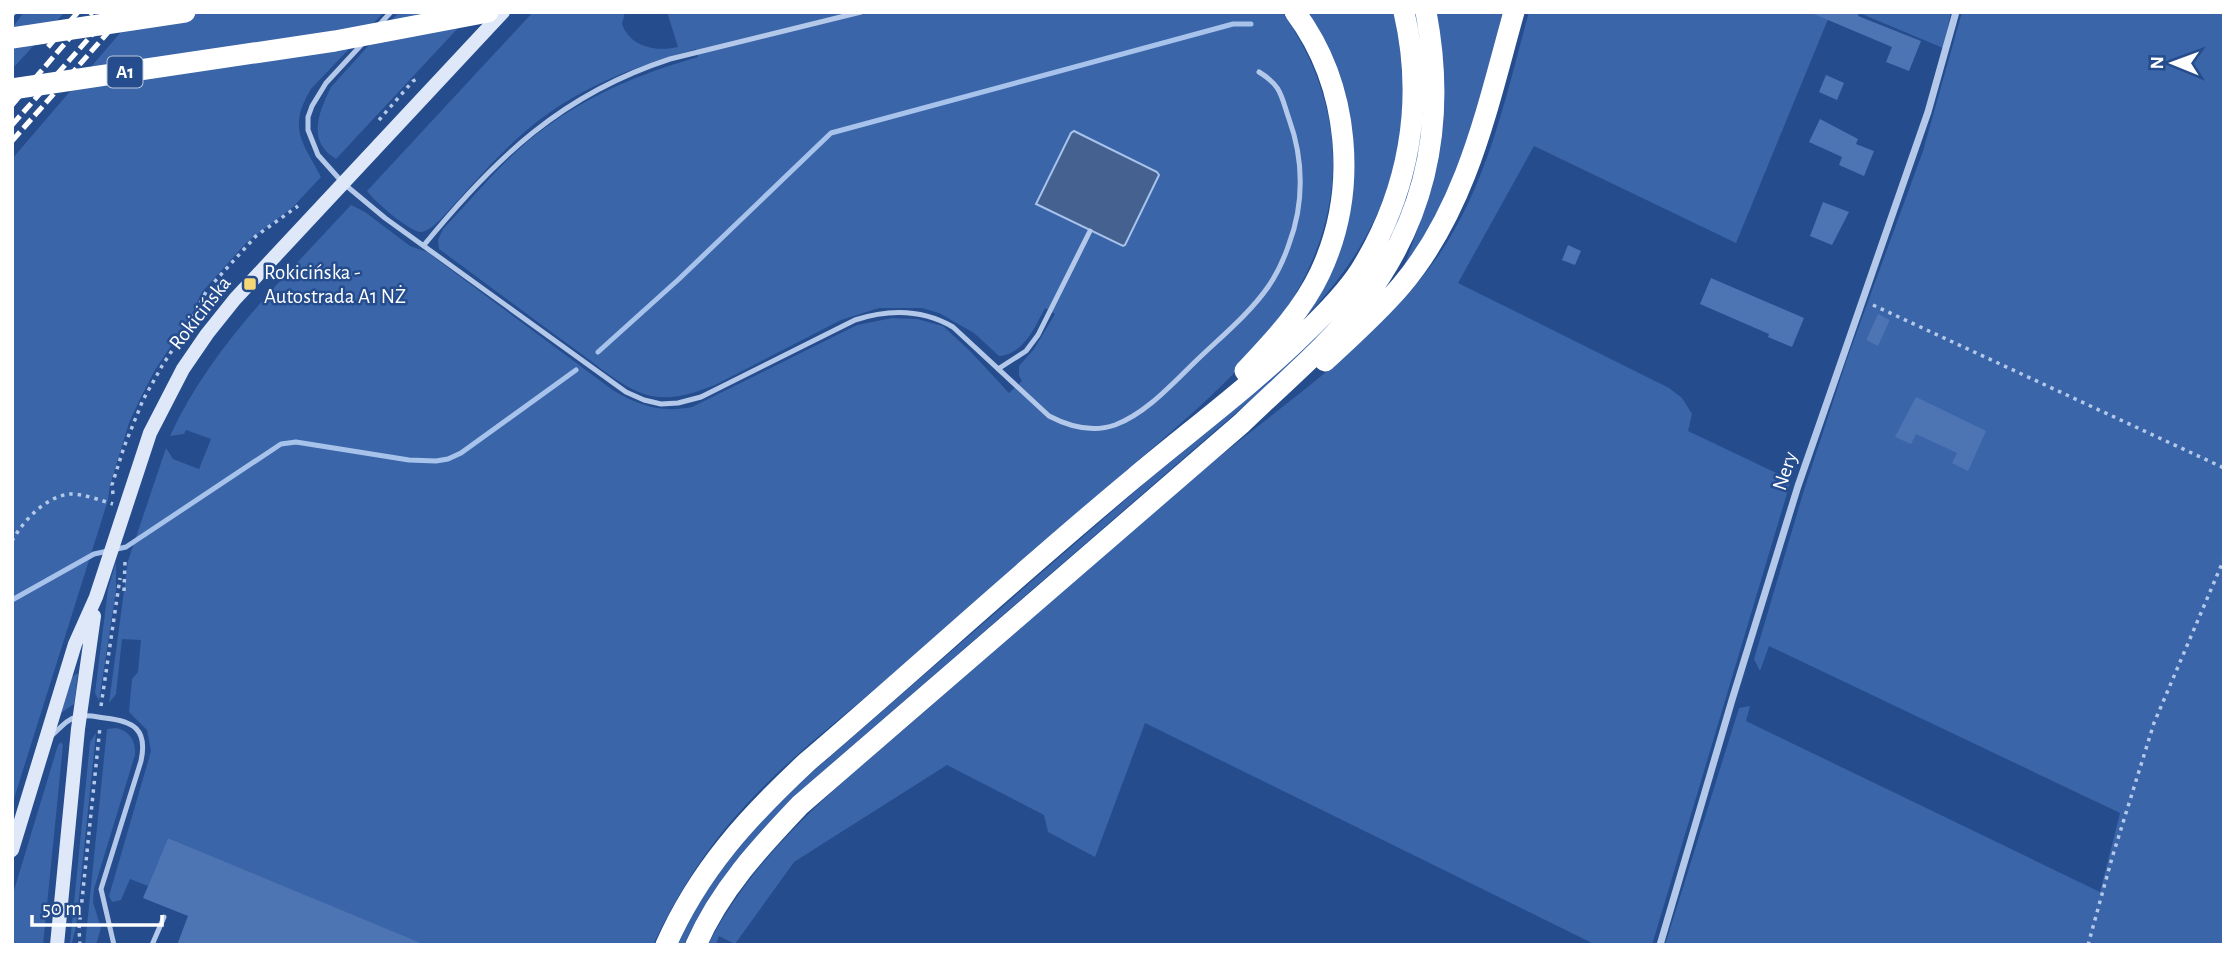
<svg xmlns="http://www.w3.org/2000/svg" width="2236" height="957" font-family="'Alegreya Sans',sans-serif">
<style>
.green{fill:#3a65a9;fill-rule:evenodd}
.water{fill:#45618f;stroke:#a8c3eb;stroke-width:2}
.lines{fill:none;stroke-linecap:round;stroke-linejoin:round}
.stream{stroke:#a8c3eb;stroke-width:5}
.building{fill:#4e75b3}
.path{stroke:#b4c9ea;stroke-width:3.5;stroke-dasharray:3.5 5;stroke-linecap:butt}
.service{stroke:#b4c9ea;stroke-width:5}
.minor{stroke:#b4c9ea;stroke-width:7}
.secondary{stroke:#dfe8f9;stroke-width:14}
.motorway{stroke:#fff;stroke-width:21}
.rail{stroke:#fff;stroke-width:5;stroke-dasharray:12 5;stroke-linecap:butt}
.poi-dot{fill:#f4d878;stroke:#254c8c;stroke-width:2.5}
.labels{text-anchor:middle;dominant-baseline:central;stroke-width:5;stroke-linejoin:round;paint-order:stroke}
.shield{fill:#254c8c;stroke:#bec9dc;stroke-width:2}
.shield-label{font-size:19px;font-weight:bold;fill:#fff}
.poi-label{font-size:21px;fill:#fff;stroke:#254c8c;text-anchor:start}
.street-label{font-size:21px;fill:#fff;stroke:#254c8c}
</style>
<rect width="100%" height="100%" fill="#254c8c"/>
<path class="green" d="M24 12H65L12 69V28Z
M138 12H384L311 89C287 129 303 142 321 177L293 207 247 242 202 292 192 314 155 370 139 401 129 423 110 485 108 500 12 805V159Z
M399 12H473L336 159C306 141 319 112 331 87Z
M533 12H625L622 24C630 47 656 52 678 47L667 12H1282C1342 97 1350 192 1301 284 1263 357 1188 417 1126 471 1047 539 968 607 890 676 841 719 787 759 744 807 706 848 677 894 653 945H424L168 838 148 886 130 879 121 900 112 902 109 896 151 751 147 730 129 712 132 679 138 672 141 640 122 639 116 694 109 703 128 561 166 448 173 459 199 469 211 439 186 430 184 434 170 436C212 345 284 278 351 205L365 212 410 246 427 252 614 391C641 406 661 413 692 407L857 325 892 318 917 319 943 326 970 351 1009 393 1022 381 1019 376V366L1034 349 1055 314 1045 308C1035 327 1024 354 999 356L974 333 939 313 922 308H879L841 320 715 385C694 393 675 400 652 396 627 391 603 370 583 355 534 320 487 284 439 249L438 240 443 229C468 203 491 175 517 151 569 103 631 76 698 57L696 49C632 67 571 90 520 136 491 162 466 192 439 221 434 225 428 232 420 232 409 231 374 201 367 191Z
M1304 12H1394C1419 139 1389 232 1299 324L1351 193Z
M1411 12H1417L1423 45 1426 104 1419 164 1394 235 1341 316 1291 365 798 793C749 842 715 881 684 945H678C703 887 739 846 780 800L1231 408 1394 223Z
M1435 12H1505C1489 70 1475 134 1451 188 1439 216 1421 242 1404 267 1425 210 1444 155 1444 93 1444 66 1439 39 1435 12Z
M1529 12H1831L1736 243 1534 146 1458 283 1669 388 1682 398 1692 414 1688 431 1791 480 1652 945H1596L1145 723 1095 857 1048 832 1044 815 947 765 794 862 735 944 719 936 716 945H708C759 846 841 784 923 713 1020 629 1114 543 1213 462 1291 398 1379 340 1438 256 1488 184 1506 95 1529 12Z
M1857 12H1951L1943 48Z
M1962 12H2224V945H1665L1739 708 1750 706 1746 721 2100 892 2120 813 1769 646 1760 671 1754 659 1804 490 1847 359 1923 151ZM1878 315 1890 320 1878 345 1866 340Z
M116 562V590L99 701 95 693 108 589Z
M76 674H78L74 704 61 713 72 677Z
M116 728C130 731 136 741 135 755L94 889 93 902 101 928 96 945H85L107 729Z
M96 733 76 927 72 943H70L90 742Z
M61 742 63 745 43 945H12V897L58 745Z"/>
<path class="water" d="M1074 131 1157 172 1159 175 1125 245 1123 246 1036 204 1071 133Z"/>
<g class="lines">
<path class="stream" d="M598 352 679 279 831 133 1233 24H1251
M12 600 94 554 126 547 281 444 296 442 409 460 436 461 448 459 461 453 576 370"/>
</g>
<path class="building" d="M1809 12H1859L1858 16 1921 41 1909 71 1886 62 1892 47Z
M1826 75 1844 83 1837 100 1819 92Z
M1820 119 1858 139 1856 144 1874 151 1864 176 1839 165 1842 157 1809 142Z
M1823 202 1849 212 1832 245 1810 236Z
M1568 245 1581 251 1575 265 1562 260Z
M1711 278 1804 318 1792 347 1768 337 1769 334 1700 304Z
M1878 314 1890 320 1878 346 1866 340Z
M1916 397 1986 431 1968 471 1952 463 1957 453 1916 434 1911 444 1895 437Z
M168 838 423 944V945H177L188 916 143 898Z"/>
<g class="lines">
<path class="path" d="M379 120 413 81 419 78
M1873 305 2224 468
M113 494 112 485 124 447 143 400 162 366 188 326 207 290 256 236 298 206
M12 541C23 521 46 496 70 494 80 493 103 501 113 504
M124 591 125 562
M101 706 120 578
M80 945 79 929 100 727
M2088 945 2112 858 2154 723 2224 559"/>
<path class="service" d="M379 25 391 12
M363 43 326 83 312 106 308 117V130L318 155 343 183 385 218 626 392 644 400 661 404 678 403 701 397 855 320C889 309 922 309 953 327L1049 416C1070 427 1092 433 1115 425 1147 413 1174 382 1198 359 1222 336 1249 314 1268 287 1277 274 1284 259 1289 244 1304 204 1304 160 1289 119 1281 96 1282 86 1259 72
M424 245C495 158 562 94 670 59L861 12
M998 369 1026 351 1038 335 1090 231
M50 737C59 730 66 719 77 717 86 714 97 717 105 718 133 721 148 729 141 761L101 889 114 945
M152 945 164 917"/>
<path class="minor" d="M12 13 13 12
M1660 945 1732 700 1798 486 1928 112 1956 12"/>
<path class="secondary" d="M12 850 75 644 96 597 150 433 183 369 207 334 235 299 503 12
M57 945 78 729 94 616"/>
<path class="motorway" d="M12 38 185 12
M12 89 335 41 488 12
M1325 361C1351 337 1378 313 1401 286 1467 208 1487 108 1514 12
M1245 371C1273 341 1302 311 1320 273 1359 190 1350 86 1295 12
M666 945C699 870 748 817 807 762 917 668 1023 570 1134 478 1191 430 1251 386 1304 334 1324 315 1345 294 1360 271 1409 192 1425 103 1404 12
M696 945C720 890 760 847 800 805L1242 423C1282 384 1328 346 1363 301 1429 215 1446 117 1426 12"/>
<path class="rail" d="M48 47 78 12
M12 105 92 12
M12 125 112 12
M12 141 126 12"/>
</g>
<rect class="poi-dot" x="243" y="277" width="14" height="14" rx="3.5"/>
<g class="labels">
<rect class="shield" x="107.5" y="56.5" width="35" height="31" rx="5"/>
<g class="shield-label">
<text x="125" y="72">A1</text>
</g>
<g class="poi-label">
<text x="264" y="272">Rokicińska -<tspan x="264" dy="24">Autostrada A1 NŻ</tspan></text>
</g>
<g class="street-label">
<text transform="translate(200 313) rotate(-52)">Rokicińska</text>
<text transform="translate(1785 471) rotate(-72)">Nery</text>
</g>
</g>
<rect width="2236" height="957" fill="none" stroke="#ffffff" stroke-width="28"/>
<g transform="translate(2173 63) rotate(271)" stroke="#254c8c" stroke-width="5" paint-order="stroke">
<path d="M0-5L12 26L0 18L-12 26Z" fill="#ffffff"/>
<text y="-10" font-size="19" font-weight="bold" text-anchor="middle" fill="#ffffff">N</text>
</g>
<path d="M32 915v10h130v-10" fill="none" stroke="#ffffff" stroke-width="3.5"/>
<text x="42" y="915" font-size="21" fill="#ffffff" stroke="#254c8c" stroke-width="5" paint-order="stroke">50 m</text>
</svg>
